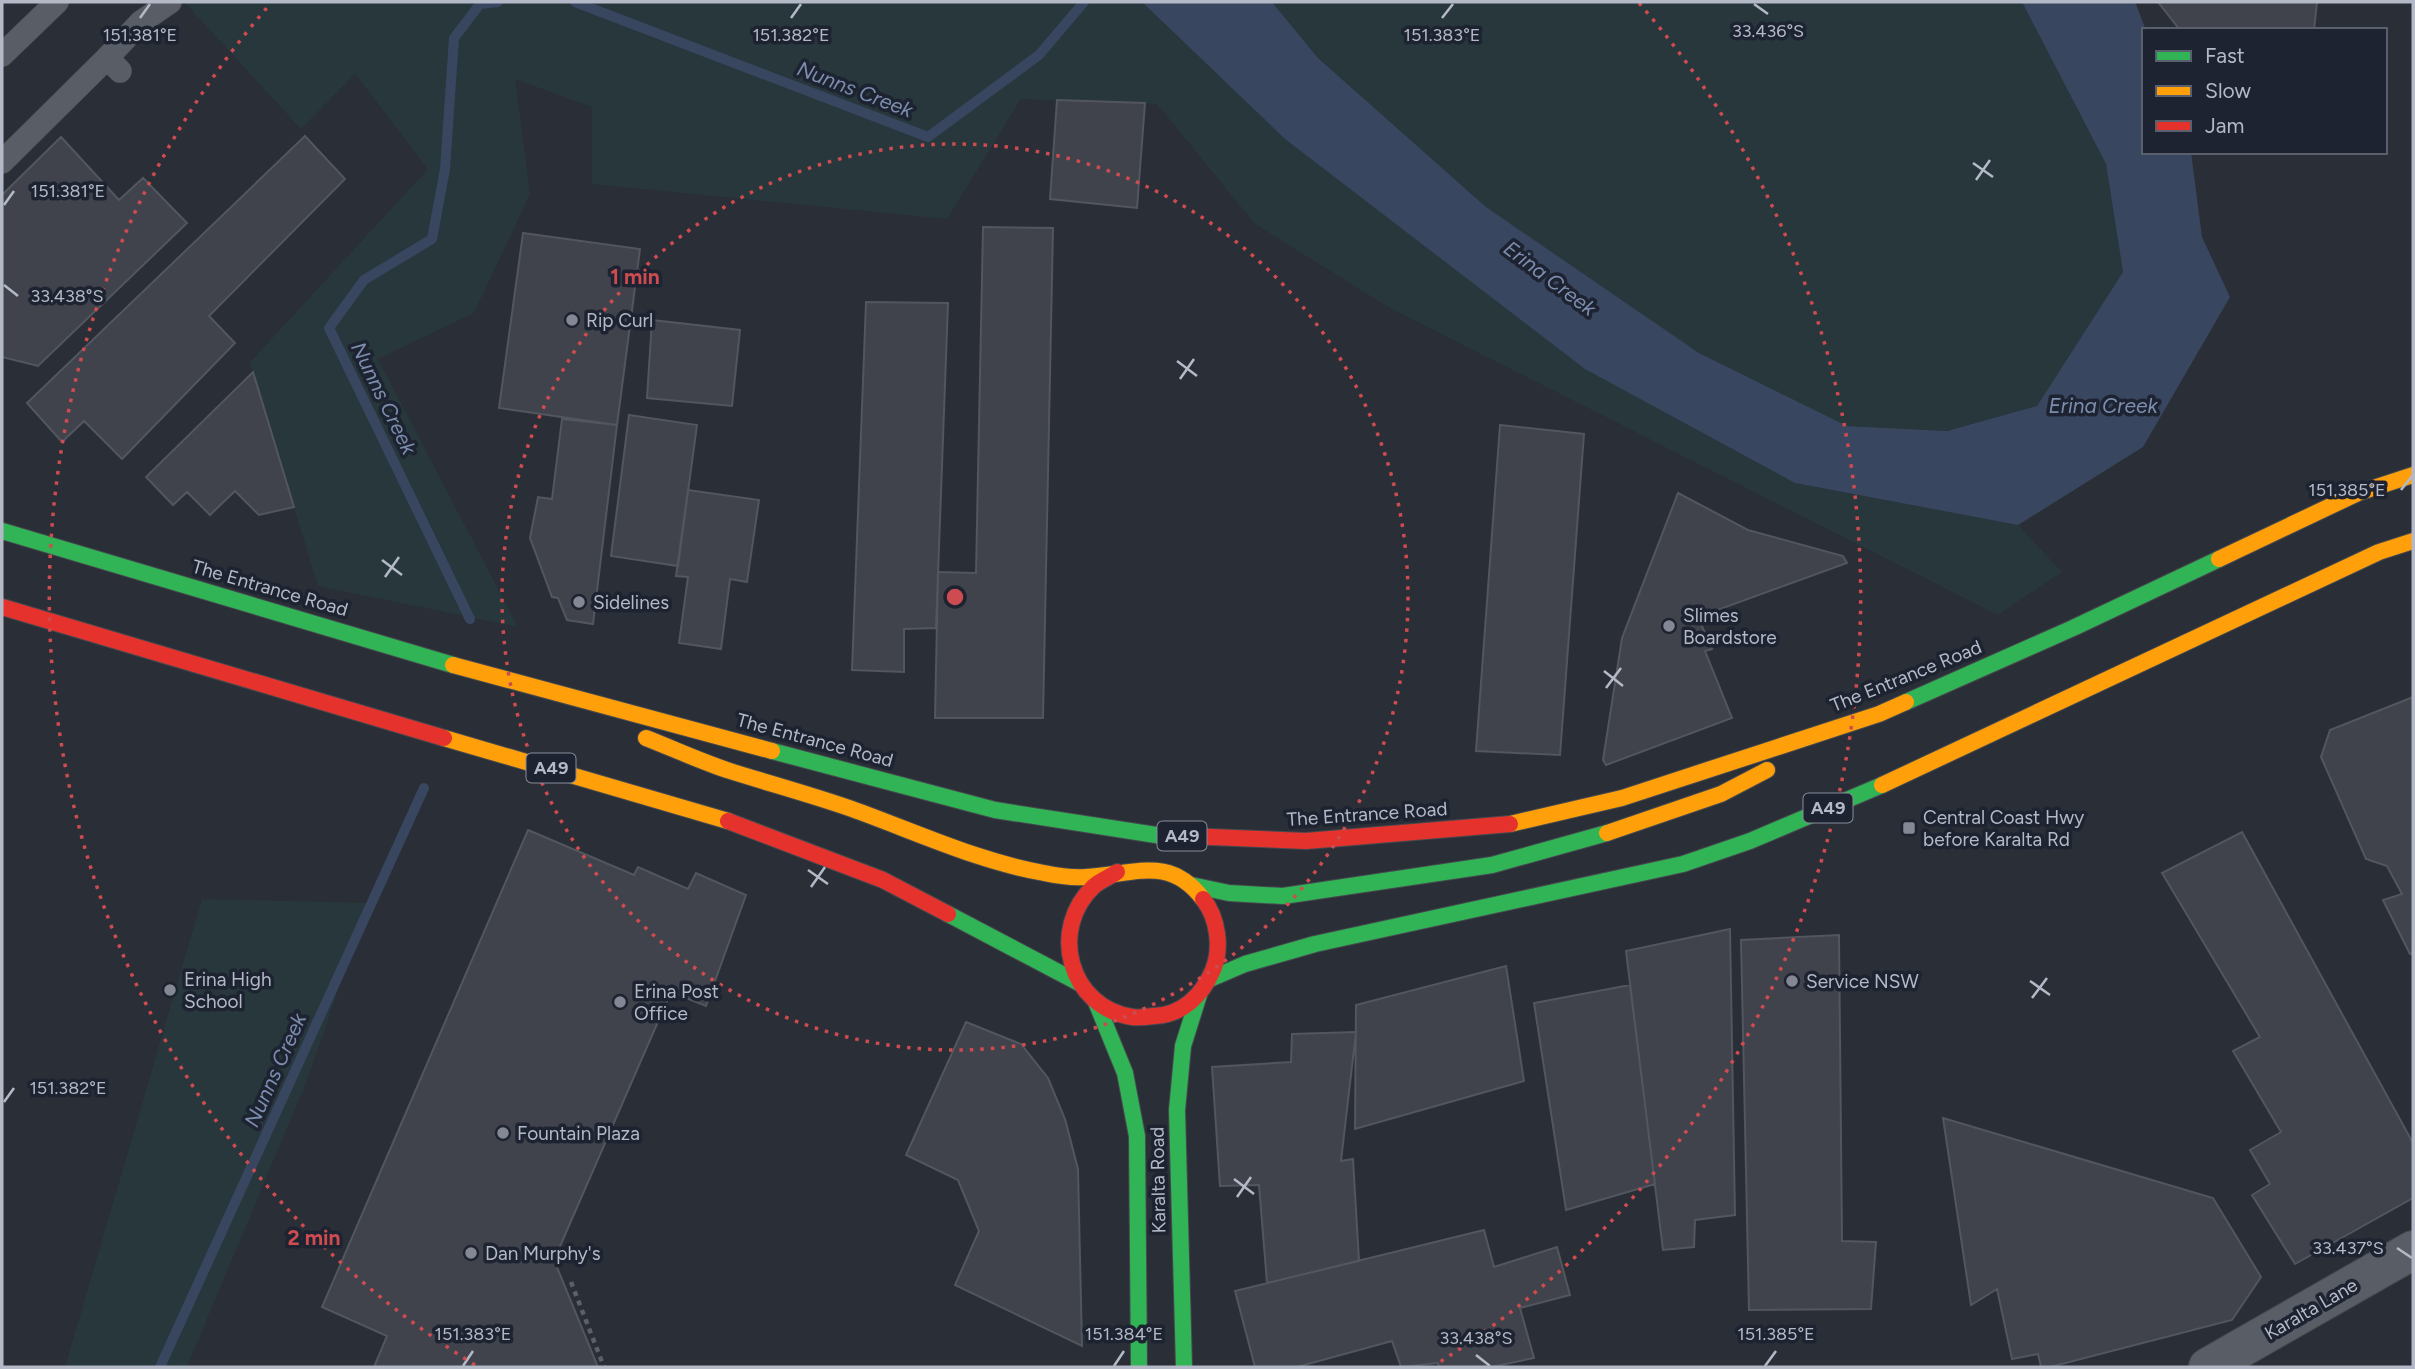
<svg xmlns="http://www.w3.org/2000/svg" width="2415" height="1369" font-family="Figtree,sans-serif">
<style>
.green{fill:#27373c}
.water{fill:#394660}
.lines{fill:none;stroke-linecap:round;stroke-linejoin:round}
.stream{stroke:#394660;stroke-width:10}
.building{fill:#40434b;stroke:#52565e;stroke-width:2}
.lane-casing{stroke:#46494f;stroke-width:24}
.street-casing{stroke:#46494f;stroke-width:40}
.fast-casing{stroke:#46494f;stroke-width:18}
.slow-casing{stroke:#46494f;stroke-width:18}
.jam-casing{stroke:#46494f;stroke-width:18}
.path{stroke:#5d6068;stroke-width:4.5;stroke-dasharray:5 5;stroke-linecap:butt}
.lane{stroke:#595d65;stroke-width:23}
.street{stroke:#595d65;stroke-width:38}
.fast{stroke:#30b455;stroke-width:16}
.slow{stroke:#ff9f0a;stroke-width:16}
.jam{stroke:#e5322d;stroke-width:16}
.ticks{fill:none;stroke:#b4b9c7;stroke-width:2.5}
.ring{fill:none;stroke:#ce4c50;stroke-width:3.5;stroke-dasharray:3.5 7}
.poi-dot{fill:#848894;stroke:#1d2331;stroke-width:2.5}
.labels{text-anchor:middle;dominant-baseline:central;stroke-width:7;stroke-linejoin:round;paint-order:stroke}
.shield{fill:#1d2331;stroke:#878c9a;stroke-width:2}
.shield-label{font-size:18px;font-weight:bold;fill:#b4b9c7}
.poi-label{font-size:19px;fill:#b4b9c7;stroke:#1d2331;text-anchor:start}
.street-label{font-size:19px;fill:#b4b9c7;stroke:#1d2331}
.water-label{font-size:21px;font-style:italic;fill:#7c8dae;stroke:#1d2331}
.ticks-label{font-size:18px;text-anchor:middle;fill:#b4b9c7;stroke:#1d2331;stroke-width:7;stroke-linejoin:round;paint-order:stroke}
.centre{fill:#ce4c50;stroke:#1d2331;stroke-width:3.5}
.ring-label{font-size:21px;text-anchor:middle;font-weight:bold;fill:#ce4c50;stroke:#1d2331;stroke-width:7;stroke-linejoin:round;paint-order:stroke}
</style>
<rect width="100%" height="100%" fill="#2a2e36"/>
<path class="green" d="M184 2H1142L1285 139 1795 483 2018 525 2062 572 1998 615 1390 308 1255 224 1157 104 1021 99 947 219 592 184V107L515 79 530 194 474 313 378 359 518 627 318 586 250 362 428 169 355 74 301 129Z
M1272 2H2022L2106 164 2123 272 2037 406 1947 431 1847 426 1699 353 1486 207 1318 58Z
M202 899 368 903 308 1078 187 1367H65Z"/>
<path class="water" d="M1142 2H1272L1318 58 1486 207 1699 353 1847 426 1947 431 2037 406 2123 272 2106 164 2022 2H2135L2146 30H2144V152H2191L2202 237 2230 297 2143 447 2018 525 1795 483 1585 369 1285 139Z"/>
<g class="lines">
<path class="stream" d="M575 2 928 137 1039 55 1084 2
M470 619 329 328 364 280 432 239 445 169 454 38 480 4 498 2
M160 1367 424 788"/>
</g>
<path class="building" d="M2158 2H2317L2314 30H2180Z
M1057 100 1145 103 1137 208 1050 199Z
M305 136 345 179 209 316 235 343 122 459 84 421 62 442 27 403Z
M61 137 119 200 143 178 187 223 38 366 2 357V195Z
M983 227 1053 228 1043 718H935L938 572 976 573Z
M523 233 640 249 617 425 499 408Z
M866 302 948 303 936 628 904 629V672L852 670Z
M652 320 740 330 732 406 647 398Z
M253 372 294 507 259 515 235 491 210 515 187 492 173 505 146 477Z
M629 415 697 425 678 566 611 556Z
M562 419 617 425 593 624 567 620 558 598 552 597 530 538 538 497 552 499Z
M1500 425 1584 434 1560 755 1476 751Z
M688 490 759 500 747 582 730 579 721 649 679 643 688 577 676 576Z
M1678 493 1748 530 1843 556 1847 563 1698 617 1712 649 1705 651 1732 718 1606 765 1603 760 1622 638Z
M2413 697V953L2410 954 2383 900 2402 894 2387 866 2366 859 2321 757 2330 730Z
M528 830 634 875 638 867 688 889 696 873 746 895 706 1006 671 992 554 1260 598 1367H374L387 1336 322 1307Z
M2242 832 2413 1143V1198L2295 1264 2252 1195 2270 1184 2250 1150 2281 1132 2233 1051 2260 1037 2162 873Z
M1730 929 1735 1215 1695 1220 1694 1247 1663 1250 1626 951Z
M1839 935 1842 1241 1876 1242 1871 1309 1749 1310 1741 940Z
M1506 966 1524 1081 1355 1129 1356 1005Z
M1630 985 1655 1184 1566 1210 1534 1003Z
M966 1022 1021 1044 1048 1078 1065 1119 1078 1169 1082 1346 955 1285 979 1231 958 1180 906 1155Z
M1356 1032 1341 1161 1353 1159 1359 1261 1267 1283 1259 1185 1220 1186 1212 1067 1291 1062 1292 1034Z
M1943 1118 2213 1198 2261 1277 2232 1320 2050 1367H2041L2038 1354 2012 1359 1997 1289 1971 1305Z
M1484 1230 1494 1267 1557 1247 1570 1295 1520 1308 1534 1358 1491 1367H1439L1438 1363 1401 1367 1392 1341 1297 1367H1255L1235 1291Z"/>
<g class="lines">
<g class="lane-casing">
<path id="lane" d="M2 55 57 2
M107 58 141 22 170 2
M2 162 107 58 120 71"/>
</g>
<g class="street-casing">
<path id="street" d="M2208 1367 2413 1250"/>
</g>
<g class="fast-casing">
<path id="fast" d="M2 531 453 665
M1906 702 2073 628 2219 559
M772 751 995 810 1156 835 1187 836
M1191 885 1229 893 1283 896 1492 865 1607 833
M948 914 1079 983
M1210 979 1245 964 1315 944 1683 864 1750 841 1882 785
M1096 1002 1125 1073 1137 1136 1139 1367
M1184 1367 1177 1110 1183 1046 1199 995"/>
</g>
<g class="slow-casing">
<path id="slow" d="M2219 559 2358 493 2413 475
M453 665 772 751
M444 738 728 821
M646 738C674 749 702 762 730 771 771 784 812 795 852 809 916 832 977 861 1044 873 1058 876 1072 878 1086 877 1133 875 1169 854 1203 899
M1882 785 2379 552 2413 541
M1510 824 1622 798 1879 714 1906 702
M1607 833 1721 794 1767 770"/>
</g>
<g class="jam-casing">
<path id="jam" d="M2 607 444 738
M728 821 883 880 948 914
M1187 836 1306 841 1510 824
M1117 872C1110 877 1101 880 1094 886 1048 929 1069 1007 1132 1017 1139 1018 1147 1017 1154 1016 1182 1015 1202 996 1213 970 1222 948 1218 918 1203 899"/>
</g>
<path class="path" d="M571 1282 604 1367"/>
<use href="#lane" class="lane"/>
<use href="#street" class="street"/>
<use href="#fast" class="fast"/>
<use href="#slow" class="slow"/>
<use href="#jam" class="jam"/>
</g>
<path class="ticks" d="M1754 4 1768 14M140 18 150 4M791 18 801 4M1442 18 1453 4M1973 163 1993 177M1976 180 1990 160M4 205 14 191M4 285 18 296M1177 361 1197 376M1180 379 1194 359M2401 490 2412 476M382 560 402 575M385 577 399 557M1604 671 1623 686M1606 688 1621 668M808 870 828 884M811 887 825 867M2030 981 2050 995M2032 998 2047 978M4 1102 14 1088M1234 1179 1254 1194M1237 1197 1251 1177M2397 1248 2412 1258M1476 1355 1490 1366M463 1366 473 1351M1114 1366 1124 1351M1765 1366 1776 1351"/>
<g class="ring">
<circle cx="955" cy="597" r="453"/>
<path d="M475 1365A906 906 0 0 1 271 3M1639 3A906 906 0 0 1 1435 1365"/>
</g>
<g class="poi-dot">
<circle cx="572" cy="320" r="7"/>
<circle cx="579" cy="602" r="7"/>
<circle cx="1669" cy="626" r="7"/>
<rect x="1902" y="821" width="14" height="14" rx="3.5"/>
<circle cx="1792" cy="981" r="7"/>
<circle cx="170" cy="990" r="7"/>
<circle cx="620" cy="1002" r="7"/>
<circle cx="503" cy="1133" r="7"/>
<circle cx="471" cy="1253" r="7"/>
</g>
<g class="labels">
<g class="shield">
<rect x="526.5" y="753.5" width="49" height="29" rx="5"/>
<rect x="1803.5" y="793.5" width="49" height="29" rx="5"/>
<rect x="1157.5" y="821.5" width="49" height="29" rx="5"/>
</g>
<g class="shield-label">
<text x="551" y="768">A49</text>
<text x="1828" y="808">A49</text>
<text x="1182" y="836">A49</text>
</g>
<g class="poi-label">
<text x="586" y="320">Rip Curl</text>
<text x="593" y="602">Sidelines</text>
<text x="1683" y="615">Slimes<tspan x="1683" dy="22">Boardstore</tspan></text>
<text x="1923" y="817">Central Coast Hwy<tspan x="1923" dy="22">before Karalta Rd</tspan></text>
<text x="184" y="979">Erina High<tspan x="184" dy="22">School</tspan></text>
<text x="1806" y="981">Service NSW</text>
<text x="634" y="991">Erina Post<tspan x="634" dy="22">Office</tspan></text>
<text x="517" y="1133">Fountain Plaza</text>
<text x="485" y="1253">Dan Murphy's</text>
</g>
<g class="street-label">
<text transform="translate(270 588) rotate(16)">The Entrance Road</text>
<text transform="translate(1906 676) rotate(-22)">The Entrance Road</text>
<text transform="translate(815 740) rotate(15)">The Entrance Road</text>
<text transform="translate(1367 814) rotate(-4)">The Entrance Road</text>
<text transform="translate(1158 1180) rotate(-91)">Karalta Road</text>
<text transform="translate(2311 1309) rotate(-30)">Karalta Lane</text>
</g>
<g class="water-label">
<text transform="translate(855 89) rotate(21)">Nunns Creek</text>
<text transform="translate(1550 278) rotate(37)">Erina Creek</text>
<text transform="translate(384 398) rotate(64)">Nunns Creek</text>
<text x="2103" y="405">Erina Creek</text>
<text transform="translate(275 1070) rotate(-66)">Nunns Creek</text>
</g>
</g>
<g class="ticks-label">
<text x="1768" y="37">33.436°S</text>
<text x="140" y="41">151.381°E</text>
<text x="1442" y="41">151.383°E</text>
<text x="791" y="41">151.382°E</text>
<text x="68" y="197">151.381°E</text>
<text x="67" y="302">33.438°S</text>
<text x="2347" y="496">151.385°E</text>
<text x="68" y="1094">151.382°E</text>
<text x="2348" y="1254">33.437°S</text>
<text x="473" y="1340">151.383°E</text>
<text x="1124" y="1340">151.384°E</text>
<text x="1776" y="1340">151.385°E</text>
<text x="1476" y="1344">33.438°S</text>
</g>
<circle cx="955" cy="597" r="10" class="centre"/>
<g class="ring-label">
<text x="635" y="284">1 min</text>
<text x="314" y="1245">2 min</text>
</g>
<rect width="2415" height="1369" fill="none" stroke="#b4b9c7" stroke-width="7"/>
<rect x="2142" y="28" width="245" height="126" fill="#1d2331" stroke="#595f6d" stroke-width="2"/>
<rect x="2156" y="51" width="35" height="10" fill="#30b455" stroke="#595f6d" stroke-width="2"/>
<text x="2205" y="63" font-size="21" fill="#b4b9c7">Fast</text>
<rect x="2156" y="86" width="35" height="10" fill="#ff9f0a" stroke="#595f6d" stroke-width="2"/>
<text x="2205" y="98" font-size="21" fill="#b4b9c7">Slow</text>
<rect x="2156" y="121" width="35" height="10" fill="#e5322d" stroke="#595f6d" stroke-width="2"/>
<text x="2205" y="133" font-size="21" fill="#b4b9c7">Jam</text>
</svg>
